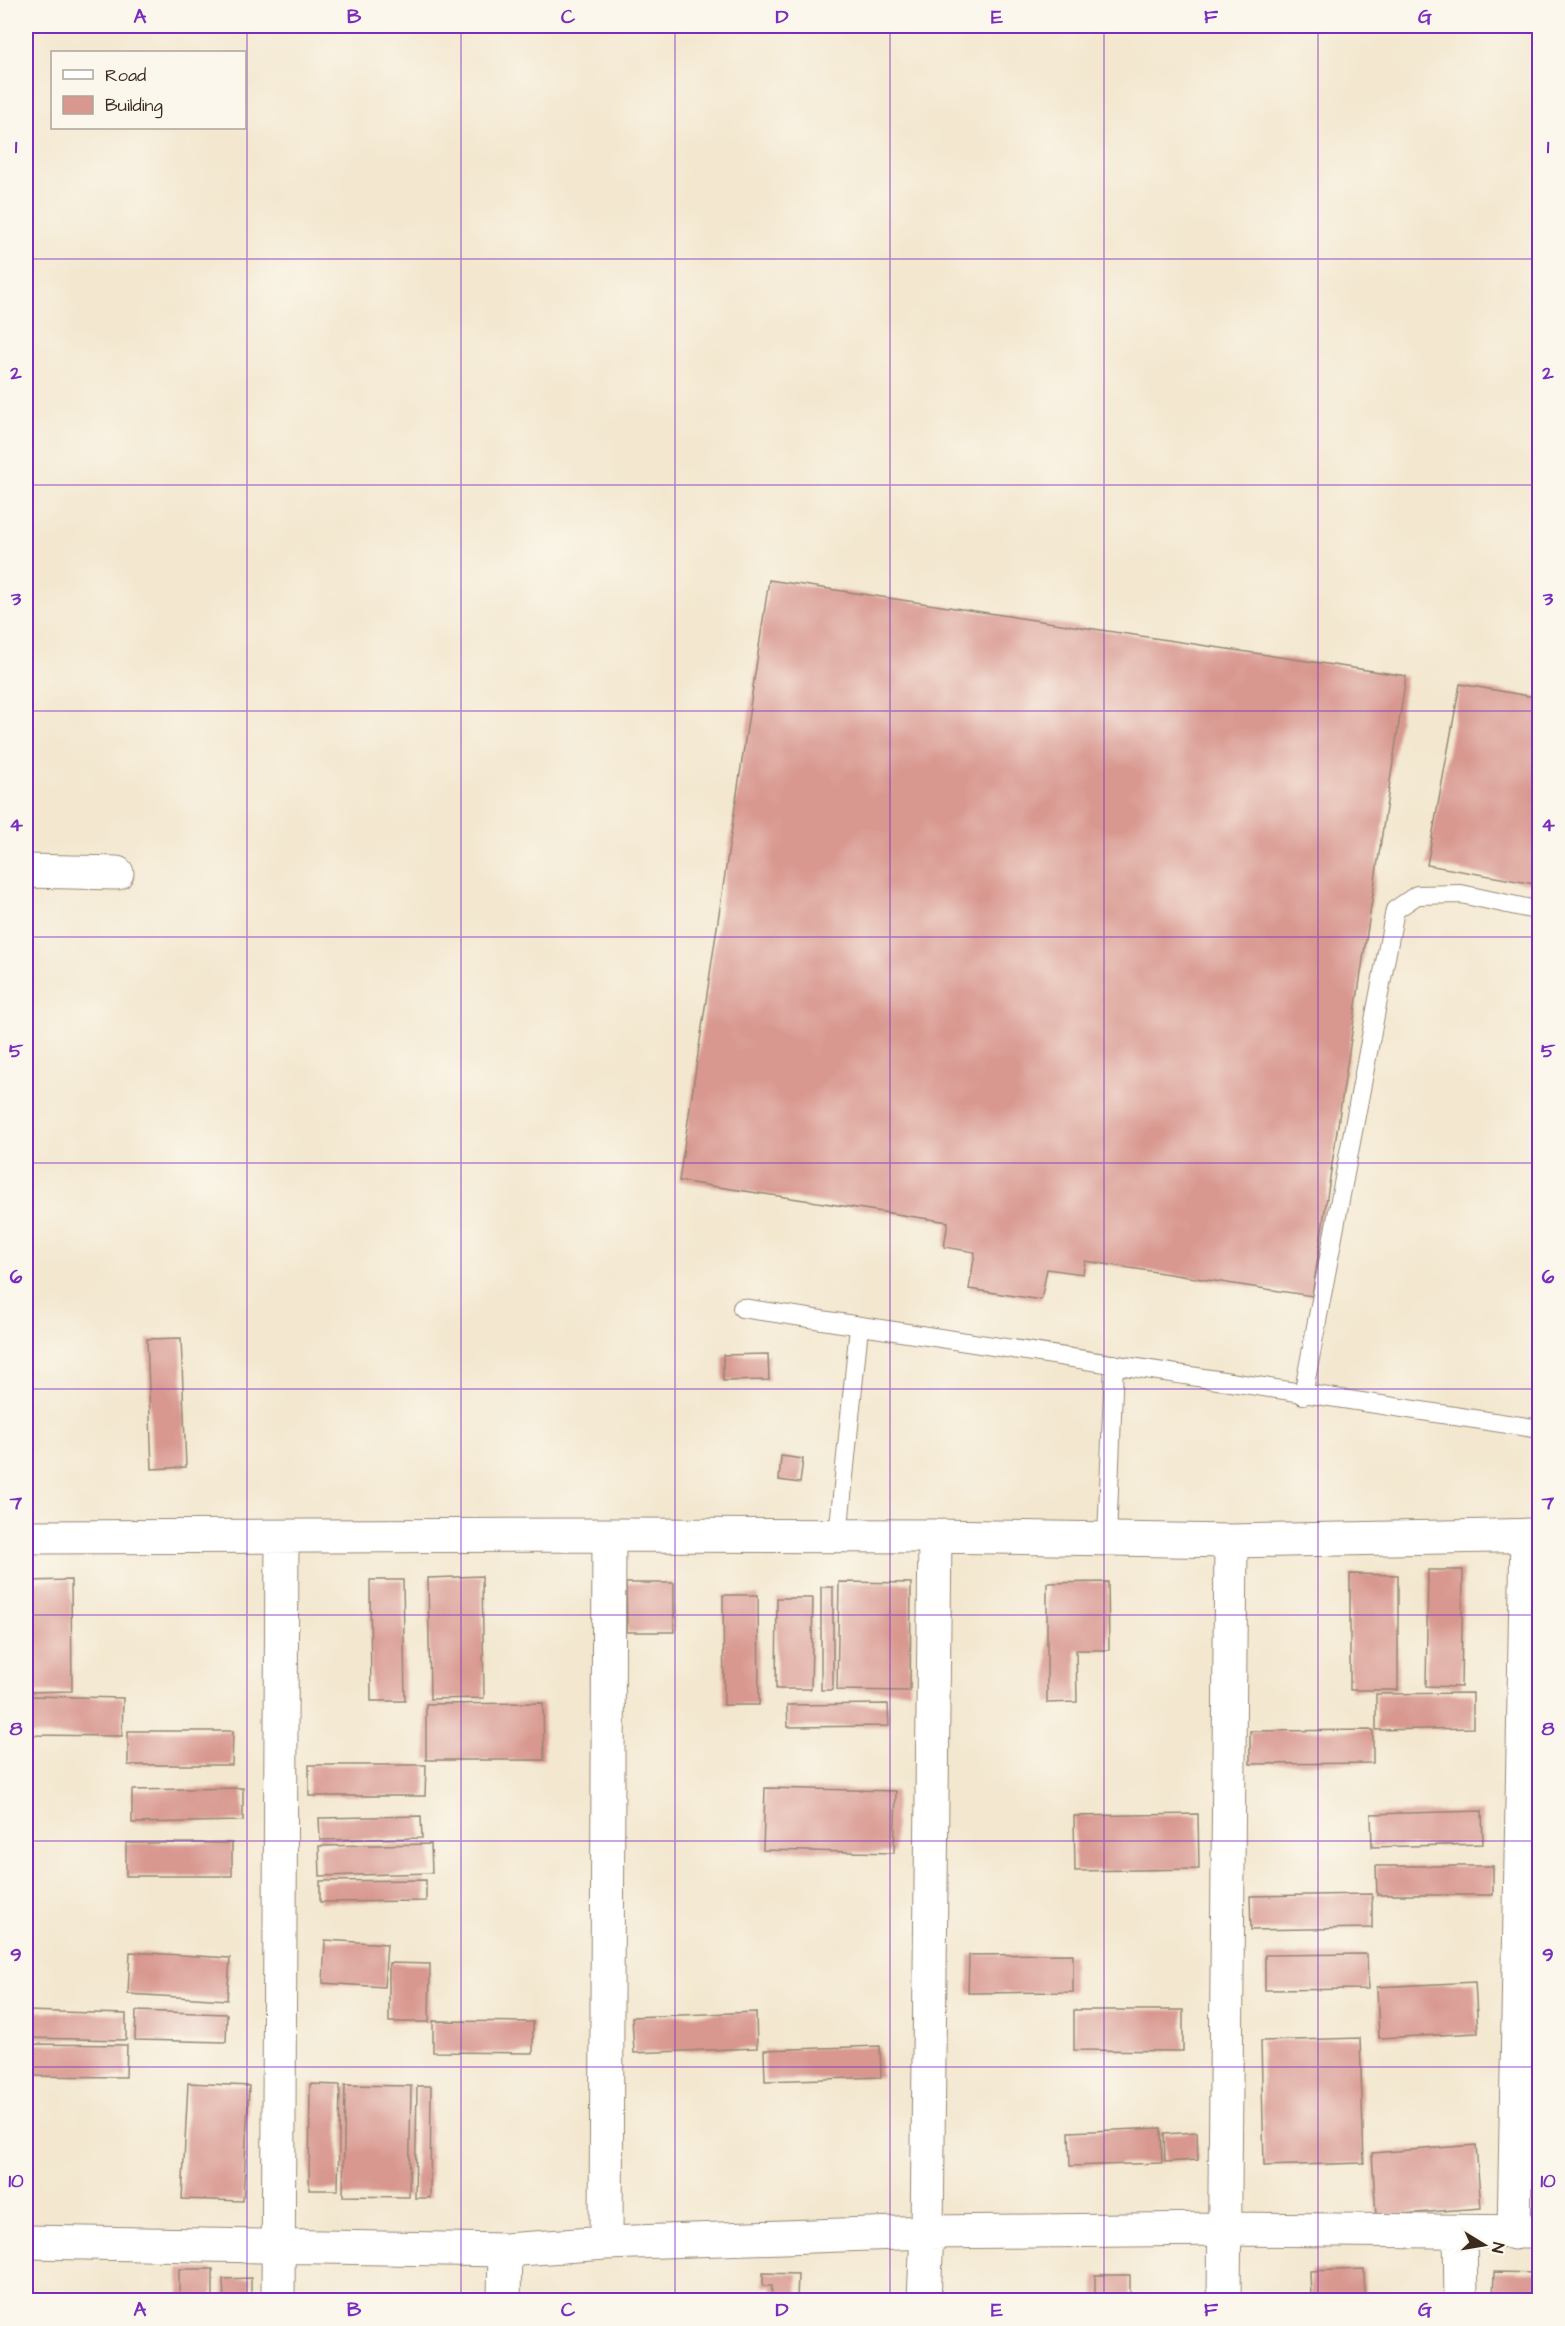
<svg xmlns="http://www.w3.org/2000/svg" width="1565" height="2326" font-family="'Architects Daughter',sans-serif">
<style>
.building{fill:#d8978f}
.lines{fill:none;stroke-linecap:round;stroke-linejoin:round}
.lane-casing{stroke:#978876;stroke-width:20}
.street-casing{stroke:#978876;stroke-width:35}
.lane{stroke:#fff;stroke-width:18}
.street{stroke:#fff;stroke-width:33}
.grid{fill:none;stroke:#7b2cbf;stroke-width:1.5;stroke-opacity:0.55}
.neatline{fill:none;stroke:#7b2cbf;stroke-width:2}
.grid-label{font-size:20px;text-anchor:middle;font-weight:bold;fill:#7b2cbf}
</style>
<rect width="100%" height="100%" fill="#fbf7ec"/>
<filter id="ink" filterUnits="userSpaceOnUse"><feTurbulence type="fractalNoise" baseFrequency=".0167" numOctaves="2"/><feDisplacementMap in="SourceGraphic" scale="12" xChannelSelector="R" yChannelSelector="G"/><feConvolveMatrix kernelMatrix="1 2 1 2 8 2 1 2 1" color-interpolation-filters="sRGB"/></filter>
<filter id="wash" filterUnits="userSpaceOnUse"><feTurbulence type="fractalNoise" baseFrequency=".008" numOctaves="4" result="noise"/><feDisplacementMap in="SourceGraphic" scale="24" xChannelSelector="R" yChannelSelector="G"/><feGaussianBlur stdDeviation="1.35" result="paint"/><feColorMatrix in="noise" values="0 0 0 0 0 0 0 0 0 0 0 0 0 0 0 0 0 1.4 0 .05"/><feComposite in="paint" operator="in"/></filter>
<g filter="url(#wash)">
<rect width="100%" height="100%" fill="#f3e7cf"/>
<g id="blocks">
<path class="building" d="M769 580 1406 676 1312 1296 1085 1261 1083 1274 1047 1269 1041 1300 969 1289 975 1252 944 1247 948 1222 679 1181Z
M1460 684 1540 698V885L1427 865Z
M181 1338 186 1467 152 1469 147 1339Z
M768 1354 769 1380 723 1381V1355Z
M781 1456 803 1459 800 1483 779 1480Z
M1428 1570H1463L1461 1687 1426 1686Z
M1350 1574 1398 1575V1690H1350Z
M482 1576 484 1698 430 1699 428 1578Z
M71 1580 72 1691 26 1692V1581Z
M370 1580H403L405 1701H371Z
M839 1582 911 1583 910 1691 837 1690Z
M1108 1582 1109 1650H1076L1077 1702 1047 1703V1583Z
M626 1583H674V1632H627Z
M821 1587H833V1690H821Z
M723 1595H758L759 1705H724Z
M777 1598H813L811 1689H776Z
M1473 1693V1728L1376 1730V1694Z
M29 1696 123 1698 122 1736 28 1735Z
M543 1703 544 1760H426V1704Z
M888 1704 889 1726 788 1727 787 1705Z
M1373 1730V1763L1250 1764V1731Z
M128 1731H233L232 1765H128Z
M309 1765H426L425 1796H309Z
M243 1788V1821L132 1823V1790Z
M765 1788 896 1791 894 1853 763 1850Z
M1482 1811 1483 1844 1372 1847 1371 1814Z
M1198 1814 1199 1869 1075 1871 1074 1816Z
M421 1816 422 1838 320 1840 319 1818Z
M126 1843H232V1876H126Z
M431 1844 432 1873 320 1876 319 1846Z
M1376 1866H1493V1895H1377Z
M426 1880V1901L320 1902V1881Z
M1372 1894V1928L1251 1930 1250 1896Z
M325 1940 387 1944 384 1987 323 1983Z
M130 1952 230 1958 227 2000 128 1994Z
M1073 1954V1992L968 1993 969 1955Z
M1367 1954 1368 1989 1265 1990V1955Z
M389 1963 430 1964 429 2022H389Z
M1475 1982 1478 2033 1379 2038 1377 1987Z
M1074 2010H1183V2051L1074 2050Z
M26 2011 126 2014V2040L26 2038Z
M136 2011 227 2014 226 2042 135 2040Z
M756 2012 757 2048 634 2053 632 2017Z
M433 2021 533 2022V2053L433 2052Z
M1360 2038 1364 2163 1264 2166 1261 2041Z
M26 2044 127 2045 126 2077 26 2076Z
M880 2046 881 2077 765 2081 764 2050Z
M188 2083 249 2086 243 2201 182 2199Z
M310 2084 340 2085 338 2190H309Z
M345 2085 411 2086 409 2197 343 2196Z
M417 2086H431L430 2198H415Z
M1161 2128 1162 2163 1070 2166 1069 2132Z
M1197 2132 1198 2160 1165 2162 1164 2134Z
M1476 2145 1481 2208 1376 2216 1372 2153Z
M179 2269H213V2300H179Z
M1364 2269 1365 2300H1311L1310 2271Z
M1494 2272 1539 2273 1538 2300H1493Z
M763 2273 798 2274 797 2300H771L772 2286H763Z
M1095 2275H1130V2300H1095Z
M251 2278V2300H224L223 2279Z"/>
</g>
</g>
<g filter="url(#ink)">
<use href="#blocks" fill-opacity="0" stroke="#978876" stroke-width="1.5"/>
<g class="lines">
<g class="lane-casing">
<path id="lane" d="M742 1308 1540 1429
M1303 1395 1395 910 1417 895 1461 894 1540 911
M838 1536 859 1327
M1107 1539 1114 1364"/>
</g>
<g class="street-casing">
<path id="street" d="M26 871 117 873
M26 1537 609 1535
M1460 2232 1461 2300
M1514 2233 1527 1535
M26 2242 505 2250 606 2243 927 2232 1225 2229 1540 2232
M606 2243 609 1535 935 1536 1231 1541 1540 1535
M278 2300 282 1537
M504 2300 505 2250
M924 2300 927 2232 935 1536
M1224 2300 1231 1541"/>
</g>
<use href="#lane" class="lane"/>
<use href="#street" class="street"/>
</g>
</g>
<path class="grid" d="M247 26V2300M461 26V2300M675 26V2300M890 26V2300M1104 26V2300M1318 26V2300M26 259H1540M26 485H1540M26 711H1540M26 937H1540M26 1163H1540M26 1389H1540M26 1615H1540M26 1841H1540M26 2067H1540"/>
<rect width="1565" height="2326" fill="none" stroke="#fbf7ec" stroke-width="66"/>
<rect x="51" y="51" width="195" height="78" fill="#fbf7ec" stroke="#aea59a" stroke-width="1.5"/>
<rect x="63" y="70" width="30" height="9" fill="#ffffff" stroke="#aea59a" stroke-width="1.5"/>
<text x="105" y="81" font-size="18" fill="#3b2a1e">Road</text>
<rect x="63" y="96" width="30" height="18" fill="#d8978f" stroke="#aea59a" stroke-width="1.5"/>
<text x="105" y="111" font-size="18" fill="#3b2a1e">Building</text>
<g transform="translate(1484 2245) rotate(101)" stroke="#fbf7ec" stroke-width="4.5" paint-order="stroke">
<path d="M0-4.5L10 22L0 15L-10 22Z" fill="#3b2a1e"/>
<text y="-9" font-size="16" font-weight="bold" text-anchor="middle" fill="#3b2a1e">N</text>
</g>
<rect x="33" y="33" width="1499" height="2260" class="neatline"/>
<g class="grid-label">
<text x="140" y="23">A</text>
<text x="354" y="23">B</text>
<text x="568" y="23">C</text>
<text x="782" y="23">D</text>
<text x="997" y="23">E</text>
<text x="1211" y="23">F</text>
<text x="1425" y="23">G</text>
<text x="16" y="153">1</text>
<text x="1548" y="153">1</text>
<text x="16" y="379">2</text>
<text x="1548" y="379">2</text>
<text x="16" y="605">3</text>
<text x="1548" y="605">3</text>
<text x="16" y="831">4</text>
<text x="1548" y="831">4</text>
<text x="16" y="1057">5</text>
<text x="1548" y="1057">5</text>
<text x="16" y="1283">6</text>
<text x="1548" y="1283">6</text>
<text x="16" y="1509">7</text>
<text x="1548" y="1509">7</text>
<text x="16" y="1735">8</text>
<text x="1548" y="1735">8</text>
<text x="16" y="1961">9</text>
<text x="1548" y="1961">9</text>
<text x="16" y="2187">10</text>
<text x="1548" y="2187">10</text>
<text x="140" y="2316">A</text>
<text x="354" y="2316">B</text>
<text x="568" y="2316">C</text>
<text x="782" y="2316">D</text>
<text x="997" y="2316">E</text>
<text x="1211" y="2316">F</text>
<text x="1425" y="2316">G</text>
</g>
</svg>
